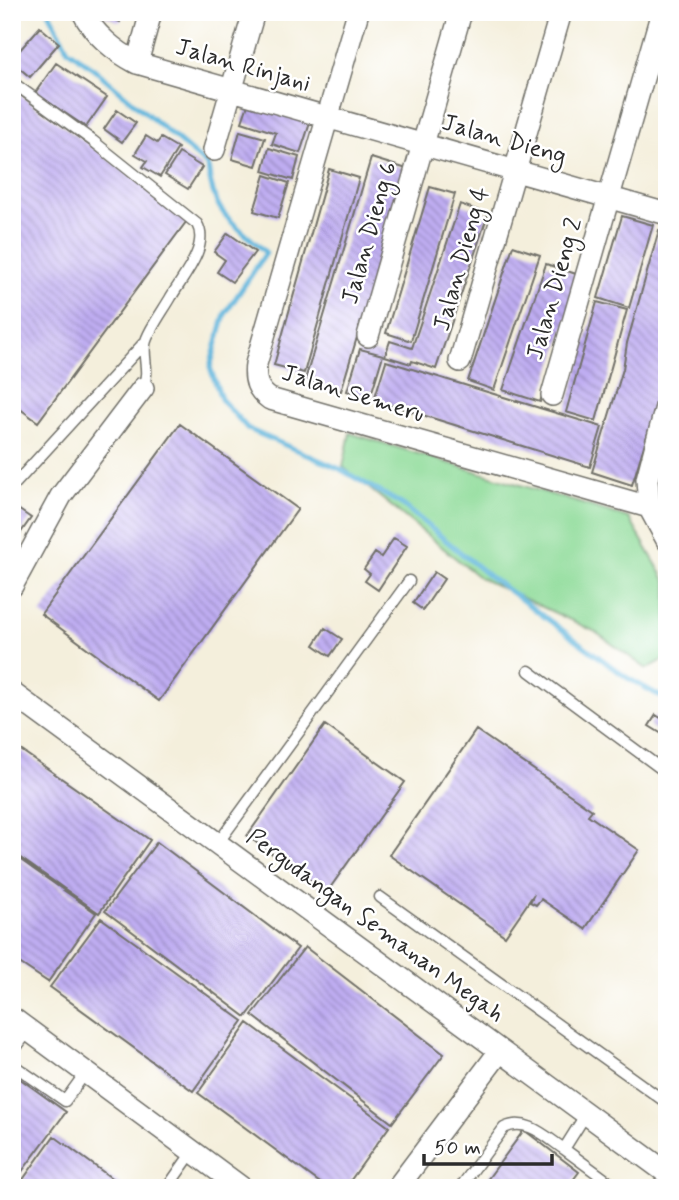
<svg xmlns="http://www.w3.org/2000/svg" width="679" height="1200" font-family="Mynerve,sans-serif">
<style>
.green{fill:#8edb99;stroke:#5c8362;stroke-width:2}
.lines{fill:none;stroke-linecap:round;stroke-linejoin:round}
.stream{stroke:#5fb5dc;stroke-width:5}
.building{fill:url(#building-back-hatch)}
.service-casing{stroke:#717069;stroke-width:13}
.minor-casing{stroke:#717069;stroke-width:24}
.service{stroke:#fff;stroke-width:10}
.minor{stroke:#fff;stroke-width:21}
.labels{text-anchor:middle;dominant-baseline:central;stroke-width:5;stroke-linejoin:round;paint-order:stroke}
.street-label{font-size:24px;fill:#2b2b2b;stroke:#fff}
</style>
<defs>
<pattern id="building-back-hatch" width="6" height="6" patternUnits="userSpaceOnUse" patternTransform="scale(1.75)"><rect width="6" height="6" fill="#bfadf2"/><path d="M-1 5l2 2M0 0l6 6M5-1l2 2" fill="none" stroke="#9b8dc4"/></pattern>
</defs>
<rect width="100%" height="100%" fill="#fff"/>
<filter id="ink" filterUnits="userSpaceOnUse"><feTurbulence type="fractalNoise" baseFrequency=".0143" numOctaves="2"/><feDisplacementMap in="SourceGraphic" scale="14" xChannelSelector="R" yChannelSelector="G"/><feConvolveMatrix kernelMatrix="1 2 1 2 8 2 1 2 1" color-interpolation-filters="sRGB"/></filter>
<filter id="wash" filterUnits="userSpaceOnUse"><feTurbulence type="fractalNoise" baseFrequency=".00686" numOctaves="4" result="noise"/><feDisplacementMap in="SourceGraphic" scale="28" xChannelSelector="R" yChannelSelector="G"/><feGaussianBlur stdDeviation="1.57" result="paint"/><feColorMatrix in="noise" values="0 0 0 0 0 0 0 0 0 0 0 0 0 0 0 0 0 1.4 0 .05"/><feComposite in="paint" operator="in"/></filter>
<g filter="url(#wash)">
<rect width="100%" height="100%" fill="#f4efdc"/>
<path class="green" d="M350 433 629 518 667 583V658L647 669 594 631 480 578 343 467Z"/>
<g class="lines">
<path class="stream" d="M49 12 68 50 94 69 208 166C214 219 232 219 266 253L225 314 210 367 221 399 248 429 340 469 403 505 489 576 626 677 667 700"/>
</g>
<g id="blocks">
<path class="building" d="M95 12H123L120 22Z
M40 27 59 43 30 77 12 62V59Z
M56 63 107 97 86 127 35 93Z
M12 89 189 218 38 422 12 403Z
M250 99 311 120 300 153 272 144 276 133 242 122Z
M117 110 136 123 122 142 104 129Z
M240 131 265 138 256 166 232 159Z
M146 136 157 143 161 138 178 148 160 177 143 167 147 161 135 154Z
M269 148 299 157 293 180 263 171Z
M179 153 202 167 188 189 165 175Z
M371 158 407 169 341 391 305 380Z
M329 169 359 178 304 373 274 365Z
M265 175 289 183 278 218 254 211Z
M430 187 455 194 411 341 386 333Z
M460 204 488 214 436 369 412 361 411 364 385 356 390 341 412 348Z
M622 216 653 225 629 308 598 298Z
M659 230 667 232V370L632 485 592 472 623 369 627 343Z
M228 233 255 252 232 282 217 272 225 260 214 252Z
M513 246 540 255 494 390 468 381Z
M546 264 582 276 540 402 503 390Z
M597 302 627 310 596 421 566 412Z
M360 349 383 355 370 398 347 391Z
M386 361 602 427 590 467 374 400Z
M180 424 298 509 159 701 41 614Z
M12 505 31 518 12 545Z
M394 538 407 546 378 590 365 581 370 574 364 569 375 553 381 557Z
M434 572 444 579 423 610 413 603Z
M325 628 342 639 330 656 314 645Z
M656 715 667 722V737L649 726Z
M325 725 405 782 327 892 247 836Z
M476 730 592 810 588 815 639 850 585 929 541 899 536 905 530 902 534 894 505 936 389 855Z
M12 744 150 840 99 913 12 852Z
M157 842 298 948 246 1017 105 911Z
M12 854 96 913 48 982 12 958Z
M101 918 243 1021 193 1091 50 987Z
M305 947 444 1054 392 1123 252 1015Z
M248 1023 389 1127 345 1188H327L198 1093Z
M12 1073 66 1112 12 1185Z
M524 1130 579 1172 567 1188H481Z
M54 1136 125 1188H17Z"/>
</g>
</g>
<g filter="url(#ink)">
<use href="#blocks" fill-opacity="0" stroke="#717069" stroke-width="2"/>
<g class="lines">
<g class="service-casing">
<path id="service" d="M12 82 93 141 197 224C210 246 182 278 171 297 165 308 146 334 145 345 143 361 150 370 143 388
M12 487 144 343
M529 671 667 773
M218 843 409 581
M380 897 667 1103
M12 1053 29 1030
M12 1064 65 1101 86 1072
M586 1114 564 1149 617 1188
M167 1188 193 1151
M460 1188 504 1128C527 1117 546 1137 564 1149"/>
</g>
<g class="minor-casing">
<path id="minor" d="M83 12C93 34 116 52 137 63L667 214
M358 12 256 364C254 380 257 390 270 399L649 507
M137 63 151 12
M214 150 254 12
M368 336 461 12
M460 361 561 12
M552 395 662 12
M667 403 647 479 649 507 667 540
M12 586 61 496 143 388
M12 693 667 1173
M12 1018 242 1188
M397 1188 500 1051"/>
</g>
<use href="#service" class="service"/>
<use href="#minor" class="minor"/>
</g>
</g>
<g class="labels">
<g class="street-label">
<text transform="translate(243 66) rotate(16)">Jalan Rinjani</text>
<text transform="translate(504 140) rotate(16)">Jalan Dieng</text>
<text transform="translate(370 233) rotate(-74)">Jalan Dieng 6</text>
<text transform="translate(462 259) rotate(-74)">Jalan Dieng 4</text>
<text transform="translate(555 289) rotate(-74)">Jalan Dieng 2</text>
<text transform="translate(353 394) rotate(17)">Jalan Semeru</text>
<text transform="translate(375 926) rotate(36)">Pergudangan Semanan Megah</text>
</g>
</g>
<rect width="679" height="1200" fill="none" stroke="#fff" stroke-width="42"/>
<path d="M424 1154v10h128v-10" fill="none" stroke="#2b2b2b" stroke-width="3.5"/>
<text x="434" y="1154" font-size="21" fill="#2b2b2b" stroke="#ffffff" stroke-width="5" paint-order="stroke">50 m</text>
</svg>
